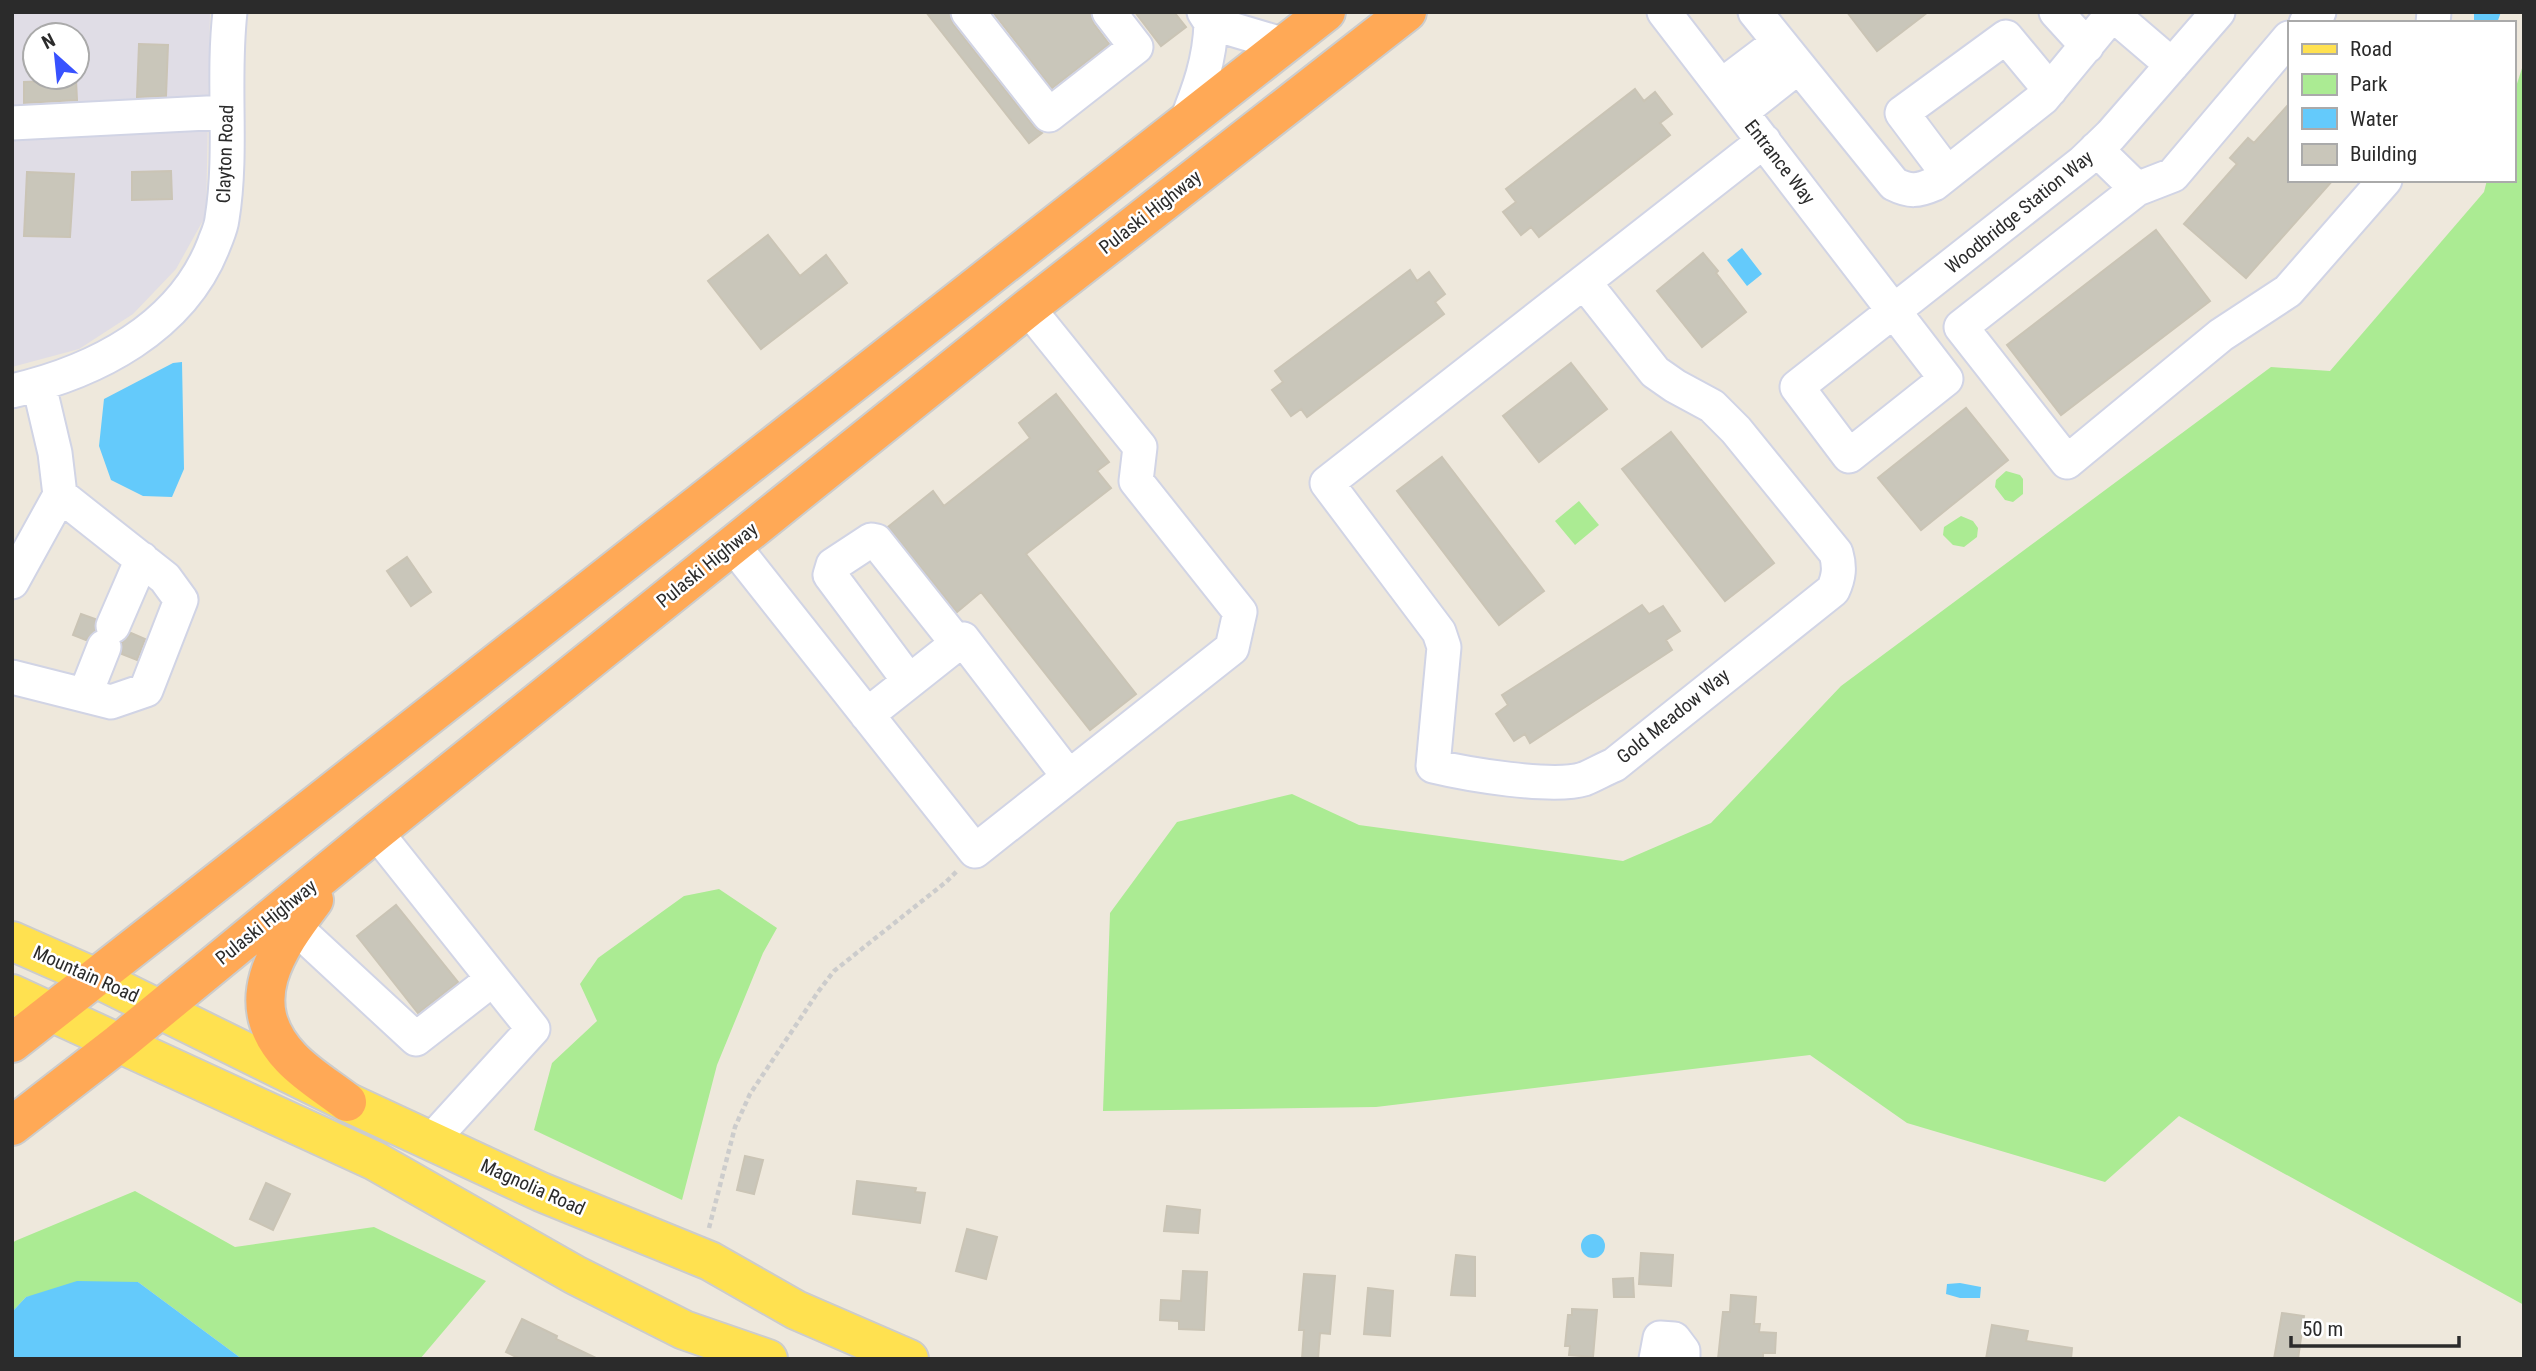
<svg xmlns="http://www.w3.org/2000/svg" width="2536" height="1371" font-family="'Roboto Condensed',sans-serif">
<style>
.industrial{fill:#e0dde6;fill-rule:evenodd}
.green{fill:#abeb93}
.water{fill:#64cafb}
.building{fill:#c9c6ba;stroke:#cac4b5;stroke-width:2}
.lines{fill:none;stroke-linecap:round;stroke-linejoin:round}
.minor-casing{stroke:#d1d4e5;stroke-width:37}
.major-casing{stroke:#ccc;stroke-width:42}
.highway-casing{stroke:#ccc;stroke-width:42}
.path{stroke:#ccc;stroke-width:4.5;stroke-dasharray:5 3.5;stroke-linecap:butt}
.minor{stroke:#fff;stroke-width:33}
.major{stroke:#ffe150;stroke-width:38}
.highway{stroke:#ffa956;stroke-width:38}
.labels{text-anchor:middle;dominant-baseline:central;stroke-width:5;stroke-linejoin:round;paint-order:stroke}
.street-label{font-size:19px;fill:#2b2b2b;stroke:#fff}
</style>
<rect width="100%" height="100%" fill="#eee8dc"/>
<path class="industrial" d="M12 12H210L206 215 176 269 133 314 79 349 12 367ZM35 35H77V77H35Z"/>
<path class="green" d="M2524 62V1305L2179 1116 2105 1182 1907 1123 1810 1055 1376 1107 1103 1111 1110 913 1177 822 1292 794 1359 825 1623 861 1711 823 1841 686 2271 367 2330 371 2484 192 2487 180H2513V96Z
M2006 471 2020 475 2023 479V494L2013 502 2005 500 1995 487 1996 480Z
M1579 501 1599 525 1575 545 1555 521Z
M1961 516 1973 521 1978 528 1977 537 1964 547 1953 545 1943 535 1944 527Z
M719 889 777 928 763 953 717 1065 682 1200 534 1130 552 1063 597 1021 580 984 598 958 684 896Z
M135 1191 235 1247 374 1227 486 1281 420 1359H242L138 1282 26 1297 12 1312V1244L15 1241Z"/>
<path class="water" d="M2474 12H2501L2497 23H2474Z
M1742 248 1762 274 1747 286 1727 260Z
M182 362 184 469 172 497 143 496 111 480 99 446 104 399 173 363Z
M1581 1246a12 12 0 1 1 24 0a12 12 0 1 1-24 0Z
M77 1281 138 1282 242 1359H12V1312L26 1297Z
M1960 1283 1981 1287 1980 1298H1960L1946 1294 1947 1284Z"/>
<path class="building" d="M926 12H949L953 24 1034 127 1042 133 1029 143Z
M993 12H1090L1094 24 1109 44 1052 88Z
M1135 12H1174L1186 27 1161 46Z
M1847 12H1928L1877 51Z
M139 44 168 45 166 96 137 97Z
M76 80 77 100 24 103V82Z
M1635 89 1644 101 1655 92 1672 114 1660 123 1670 135 1539 237 1531 227 1521 235 1503 212 1516 202 1506 189Z
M2289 104V180H2333L2246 278 2184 224 2237 164 2230 158 2248 138 2254 143Z
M171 171 172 199 132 200V172Z
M27 172 74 174 70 237 24 236Z
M2156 230 2210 301 2061 415 2007 345Z
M768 235 800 276 826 255 847 283 761 349 708 281Z
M1703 253 1718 271 1716 273 1746 312 1702 347 1657 291Z
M1410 270 1417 281 1429 272 1445 294 1435 302 1444 314 1307 417 1301 409 1291 416 1272 390 1283 382 1275 371Z
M1571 363 1607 409 1539 462 1503 416Z
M1056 394 1109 462 1097 471 1111 488 1026 554 1136 694 1090 730 981 592 957 612 888 527 933 491 944 506 1030 438 1019 423Z
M1966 408 2008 460 1921 530 1878 478Z
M1671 432 1774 563 1725 601 1622 469Z
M1442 457 1544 591 1499 625 1397 491Z
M407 557 431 592 411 606 387 571Z
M1642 605 1649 614 1663 606 1680 631 1666 640 1672 650 1530 743 1525 734 1514 741 1496 714 1508 705 1502 695Z
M81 614 95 619V631L86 640 73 635Z
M131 633 145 639 137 660 122 654V642Z
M396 905 458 982 418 1013 357 936Z
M745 1156 763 1160 754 1194 737 1190Z
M857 1181 916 1188 915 1192 925 1193 920 1223 853 1214Z
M266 1183 290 1194 273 1230 250 1219Z
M1167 1206 1200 1210 1198 1233 1164 1231Z
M967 1229 997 1237 986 1279 956 1271Z
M1641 1253 1673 1255 1671 1286 1639 1284Z
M1456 1255 1475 1257V1296L1451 1295Z
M1183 1271 1207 1272 1204 1330 1179 1329V1321L1160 1320 1161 1300 1181 1301Z
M1304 1274 1335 1276 1330 1334 1320 1333 1318 1359H1302L1304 1330H1299Z
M1633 1278 1634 1297H1614L1613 1279Z
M1368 1288 1393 1291 1390 1336 1364 1334Z
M1731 1295 1756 1297 1754 1324H1760L1759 1332 1776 1333 1775 1353H1763V1359H1718L1723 1312H1730Z
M1572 1309 1597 1310 1593 1357 1569 1355 1570 1346H1565L1568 1315H1572Z
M2282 1313 2304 1316 2298 1359H2274Z
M522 1319 557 1336 556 1339 598 1359H520L506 1352Z
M1992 1325 2028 1331 2026 1341 2072 1348 2071 1359H1986Z"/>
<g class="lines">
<g class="minor-casing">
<path id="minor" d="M968 12 1049 115 1136 47 1109 12
M1204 12 1211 23 1285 45
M1664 12 1946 379 1849 456 1797 387 2083 162 2111 135 2218 12
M1755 12 1894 184C1910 192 1918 191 1934 184L2043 98 2114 12
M2056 12 2087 46
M2110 12 2172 65
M2306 23 2319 12
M2433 23 2434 12
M1721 86 1778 43
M1741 112 1798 67
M12 123 227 112
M1185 124C1199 90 1210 60 1211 23
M2096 149 2137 189 1961 327 2067 462 2221 335 2288 291 2385 180
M1947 173 1902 113 2006 37 2050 90
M2137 189 2173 175 2289 38
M1584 282 1655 372 1675 386 1712 406 1736 430 1836 553C1840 567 1839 577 1833 590L1614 765C1604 769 1594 775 1584 779 1553 789 1466 774 1433 766L1444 647 1439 632 1327 483 1764 141
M12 391C95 372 182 328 214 244 217 236 221 228 222 219 233 151 222 81 230 12
M732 544 975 851 1232 648 1240 612 1136 481 1140 447 1028 308
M12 582 60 495 55 453 39 385
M113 626 142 559
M12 677 111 702 146 690 181 600 165 578 60 495
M909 681 830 575 833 565 871 540 876 541 957 643
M85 695 104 647
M867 715 963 639 1069 777
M376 832 533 1029 431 1141
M294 926 416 1039 493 979
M1656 1359 1660 1338 1674 1339 1683 1351V1359"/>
</g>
<g class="major-casing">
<path id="major" d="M12 941 96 978 347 1102 541 1192 710 1261 796 1310 909 1359
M12 994 375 1161 575 1275 684 1330 768 1359"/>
</g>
<g class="highway-casing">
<path id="highway" d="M314 900C276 950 239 1003 291 1058 307 1075 329 1088 347 1102
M12 1043 1326 12
M12 1126 119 1043 376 832 1028 308 1407 12"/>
</g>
<path class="path" d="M709 1228 735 1127 750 1094 818 992 834 971 946 882 958 870"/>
<use href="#minor" class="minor"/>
<use href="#major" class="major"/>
<use href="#highway" class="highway"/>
</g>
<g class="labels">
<g class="street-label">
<text transform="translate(225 154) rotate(-88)">Clayton Road</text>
<text transform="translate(1780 162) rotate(52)">Entrance Way</text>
<text transform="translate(1150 212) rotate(-38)">Pulaski Highway</text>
<text transform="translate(2019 212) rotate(-39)">Woodbridge Station Way</text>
<text transform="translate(707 565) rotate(-39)">Pulaski Highway</text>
<text transform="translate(1673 716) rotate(-39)">Gold Meadow Way</text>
<text transform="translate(266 922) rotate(-39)">Pulaski Highway</text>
<text transform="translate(86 974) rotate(24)">Mountain Road</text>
<text transform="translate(533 1187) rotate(24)">Magnolia Road</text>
</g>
</g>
<rect width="2536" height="1371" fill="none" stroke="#2b2b2b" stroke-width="28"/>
<rect x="2288" y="21" width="228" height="161" fill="#ffffff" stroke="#aaaaaa" stroke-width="2"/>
<rect x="2302" y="44" width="35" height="10" fill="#ffe150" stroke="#aaaaaa" stroke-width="2"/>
<text x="2350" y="56" font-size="21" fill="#2b2b2b">Road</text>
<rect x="2302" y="74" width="35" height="21" fill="#abeb93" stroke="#aaaaaa" stroke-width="2"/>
<text x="2350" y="91" font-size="21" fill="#2b2b2b">Park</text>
<rect x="2302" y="108" width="35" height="21" fill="#64cafb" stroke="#aaaaaa" stroke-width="2"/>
<text x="2350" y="126" font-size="21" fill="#2b2b2b">Water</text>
<rect x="2302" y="144" width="35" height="21" fill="#c9c6ba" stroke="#aaaaaa" stroke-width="2"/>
<text x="2350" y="161" font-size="21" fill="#2b2b2b">Building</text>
<g transform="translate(56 56) rotate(333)"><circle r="33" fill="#ffffff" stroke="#aaaaaa" stroke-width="2"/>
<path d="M0-5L12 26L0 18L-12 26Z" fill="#3852ff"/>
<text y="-10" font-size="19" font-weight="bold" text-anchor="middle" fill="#2b2b2b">N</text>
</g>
<path d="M2291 1336v10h168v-10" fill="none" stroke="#2b2b2b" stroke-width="3.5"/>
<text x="2302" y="1336" font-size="21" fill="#2b2b2b" stroke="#ffffff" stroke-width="5" paint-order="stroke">50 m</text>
</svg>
